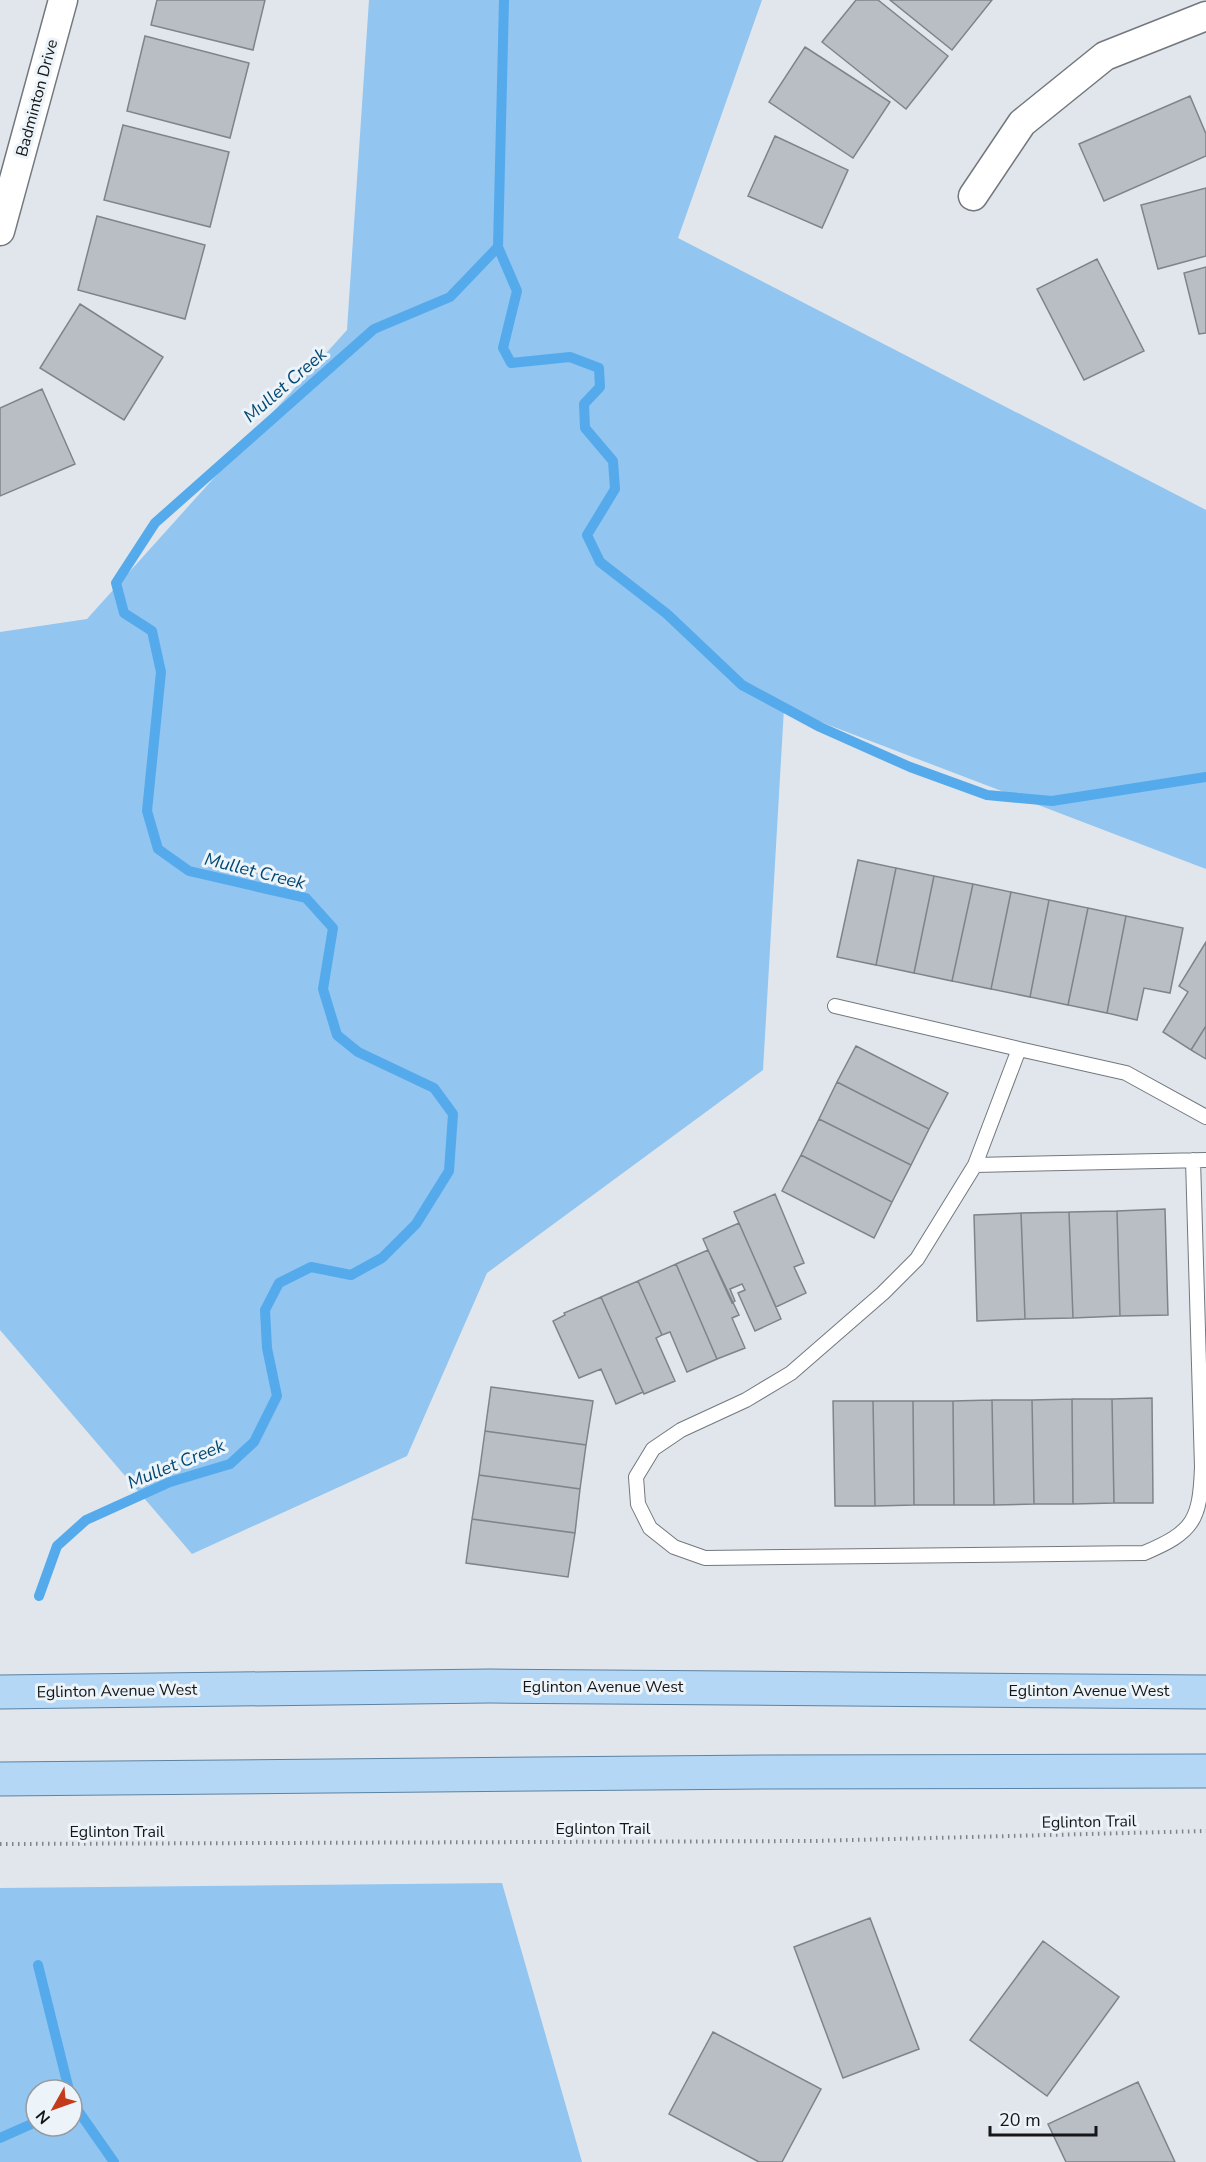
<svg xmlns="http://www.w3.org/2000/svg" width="1206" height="2162" font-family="'Nunito Sans',sans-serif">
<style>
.green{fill:#92c5f0;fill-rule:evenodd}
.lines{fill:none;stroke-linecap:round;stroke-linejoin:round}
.stream{stroke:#55aaec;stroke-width:10}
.building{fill:#b8bec4;stroke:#7e8489;stroke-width:1.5}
.service-casing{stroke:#73787e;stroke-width:16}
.minor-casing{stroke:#73787e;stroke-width:31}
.primary-casing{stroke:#5c83a3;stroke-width:35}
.path{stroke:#808488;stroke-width:4;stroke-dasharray:1.5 4.5;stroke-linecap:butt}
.service{stroke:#fff;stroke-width:14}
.minor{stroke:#fff;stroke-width:28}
.primary{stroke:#b4d7f5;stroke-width:33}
.labels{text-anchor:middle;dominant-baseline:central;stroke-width:6;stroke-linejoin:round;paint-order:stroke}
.street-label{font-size:16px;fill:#141618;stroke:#edf4f9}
.water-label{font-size:18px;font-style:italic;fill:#034872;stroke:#edf4f9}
</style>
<rect width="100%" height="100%" fill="#e0e6ec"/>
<path class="green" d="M369 0H762L678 238 1206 510V869L784 708 763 1070 487 1273 407 1456 192 1554 0 1330V632L87 619 347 330Z
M502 1883 582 2162H0V1888ZM36 2090H72V2126H36Z"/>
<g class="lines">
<path class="stream" d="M498 247 517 291 503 348 511 363 570 357 599 368 600 387 584 404 585 428 613 461 615 489 587 535 600 562 667 614 742 685 820 727 910 767 987 795 1052 801 1206 777
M39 1596 57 1546 86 1520 170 1482 230 1464 254 1442 277 1396 267 1348 265 1310 279 1283 311 1267 351 1275 382 1258 416 1224 449 1171 453 1114 434 1088 358 1052 337 1035 323 989 333 928 306 898 189 871 158 849 147 811 161 672 152 631 124 613 116 583 155 523 374 329 450 297 498 247 504 0
M38 1965 69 2090
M72 2102 114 2162
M0 2138 36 2122"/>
</g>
<path class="building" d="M157 0H265L253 50 151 25Z
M856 0H878L948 56 906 109 822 42Z
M890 0H992L952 50Z
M145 36 249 63 230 138 127 111Z
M805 47 890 102 853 158 769 102Z
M1190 96 1206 134V156L1104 201 1079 144Z
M123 125 229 152 210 227 104 200Z
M775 136 848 170 822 228 748 196Z
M1206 188V256L1158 269 1141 205Z
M97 216 205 245 185 319 78 290Z
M1097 259 1144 351 1084 380 1037 289Z
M1206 267V333L1199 334 1184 273Z
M80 304 163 357 124 420 40 368Z
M42 389 75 464 0 496V408Z
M858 860 896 868 876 965 837 957Z
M896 868 934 876 914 973 876 965Z
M934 876 973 884 952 981 914 973Z
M973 884 1011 892 991 989 952 981Z
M1011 892 1049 900 1030 997 991 989Z
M1049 900 1088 908 1068 1005 1030 997Z
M1088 908 1126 916 1107 1013 1068 1005Z
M1126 916 1183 928 1170 993 1144 988 1137 1020 1107 1013Z
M1206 942V1026L1191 1050 1163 1032 1188 992 1179 986Z
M1206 1026V1059L1191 1050Z
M856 1046 948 1093 929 1129 837 1082Z
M837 1082 929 1129 911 1165 819 1119Z
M819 1119 911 1165 892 1202 801 1155Z
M801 1155 892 1202 874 1238 782 1191Z
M775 1194 804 1263 794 1267 806 1293 776 1307 734 1212Z
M1165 1209 1168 1315 1120 1316 1117 1211Z
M1117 1211 1120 1316 1073 1318 1069 1212Z
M1069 1212 1073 1318 1025 1319 1021 1213Z
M1021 1213 1025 1319 977 1321 974 1215Z
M739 1223 781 1319 755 1331 738 1293 745 1290 742 1284 730 1289 735 1301 732 1303 703 1239Z
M708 1250 739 1315 732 1318 745 1348 717 1359 676 1264Z
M676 1264 717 1359 687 1372 670 1332 662 1335 638 1281Z
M638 1281 662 1335 656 1338 675 1381 644 1394 601 1297Z
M601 1297 643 1392 616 1404 601 1369 579 1378 553 1321 565 1315 564 1313Z
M491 1387 593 1401 586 1445 485 1431Z
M1152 1398 1153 1503H1114L1112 1399Z
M1072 1399H1112L1114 1503 1073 1504Z
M1072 1399 1073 1504H1034L1032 1400Z
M992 1400H1032L1034 1504 994 1505Z
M992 1400 994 1505H954L953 1401Z
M833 1401H873L875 1506H835Z
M873 1401H913L914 1505 875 1506Z
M913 1401H953L954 1505H914Z
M485 1431 586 1445 580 1489 479 1475Z
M479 1475 580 1489 575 1533 472 1519Z
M472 1519 575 1533 568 1577 466 1563Z
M870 1918 919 2049 843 2078 794 1947Z
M1043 1941 1119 1997 1047 2096 970 2040Z
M713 2032 821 2089 782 2162H759L669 2114Z
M1138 2082 1175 2162H1066L1048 2124Z"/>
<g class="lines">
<g class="service-casing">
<path id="service" d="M835 1006 1019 1049 975 1165 917 1259 883 1293 791 1373 746 1400 681 1430 653 1449 636 1477 638 1504 650 1528 674 1547 705 1558 1144 1553C1194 1532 1200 1520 1202 1467L1193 1160
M1019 1049 1126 1073 1206 1117
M975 1165 1206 1160"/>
</g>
<g class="minor-casing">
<path id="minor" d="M973 196 1022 123 1105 56 1206 16
M0 231 63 0"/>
</g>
<g class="primary-casing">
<path id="primary" d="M0 1692 490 1686 1206 1692
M0 1779 768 1772 1206 1771"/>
</g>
<path class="path" d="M0 1844 813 1841 1206 1831"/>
<use href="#service" class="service"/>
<use href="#minor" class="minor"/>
<use href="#primary" class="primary"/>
</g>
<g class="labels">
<g class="street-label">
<text transform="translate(37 98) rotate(-75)">Badminton Drive</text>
<text x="603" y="1687">Eglinton Avenue West</text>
<text transform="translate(117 1691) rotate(-1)">Eglinton Avenue West</text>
<text x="1089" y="1691">Eglinton Avenue West</text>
<text transform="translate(1089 1822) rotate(-1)">Eglinton Trail</text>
<text x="603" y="1829">Eglinton Trail</text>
<text x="117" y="1832">Eglinton Trail</text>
</g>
<g class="water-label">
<text transform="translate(285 385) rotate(-41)">Mullet Creek</text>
<text transform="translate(255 871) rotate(14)">Mullet Creek</text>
<text transform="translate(176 1464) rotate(-22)">Mullet Creek</text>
</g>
</g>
<g transform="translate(54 2108) rotate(230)"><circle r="28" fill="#edf4f9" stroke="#969b9f" stroke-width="1.5"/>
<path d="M0-4.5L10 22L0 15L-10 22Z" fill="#c43b19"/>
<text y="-9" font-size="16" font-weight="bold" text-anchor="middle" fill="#141618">N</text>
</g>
<path d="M990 2126v9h106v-9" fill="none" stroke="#141618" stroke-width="3"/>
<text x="999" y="2126" font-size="18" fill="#141618" stroke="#edf4f9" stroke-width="4.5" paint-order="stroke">20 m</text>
</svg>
